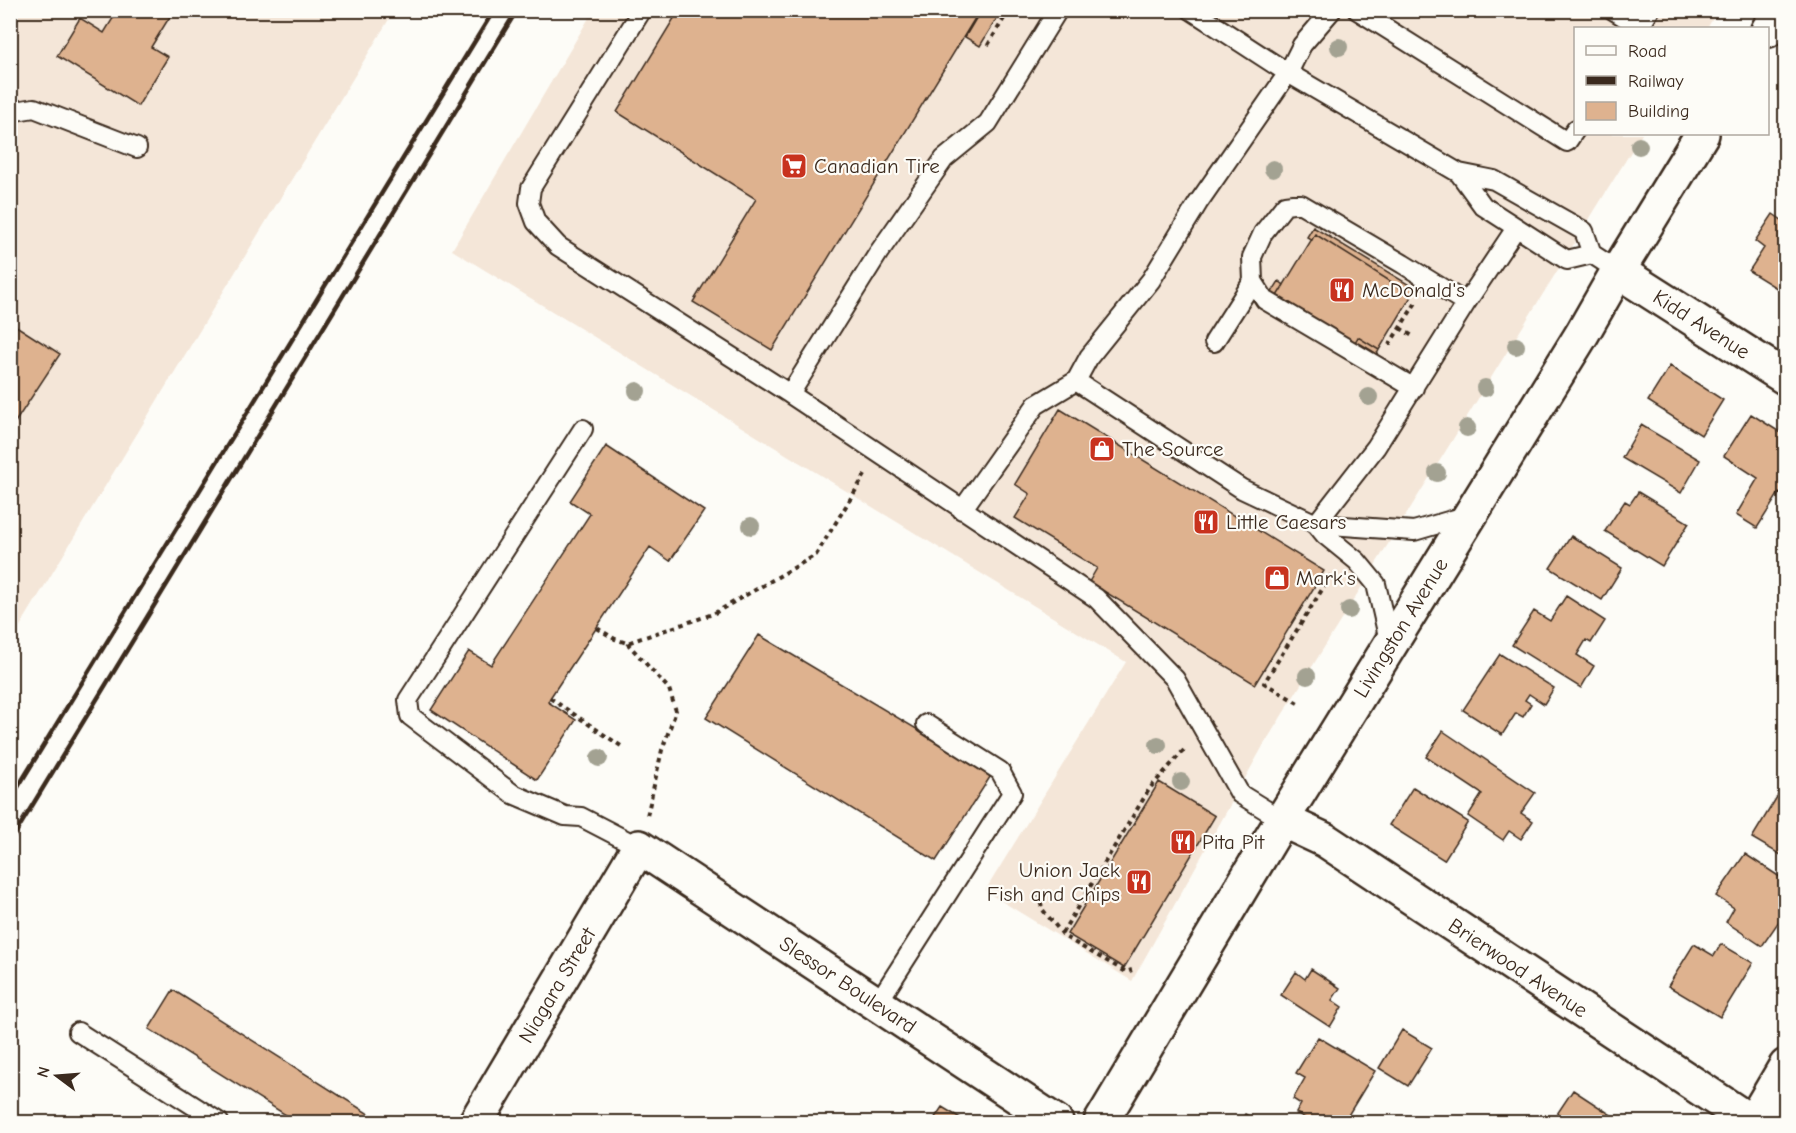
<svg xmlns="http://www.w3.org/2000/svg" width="1796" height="1133" font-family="'Comic Neue',sans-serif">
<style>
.built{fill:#f4e6d8}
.building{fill:#deb28f;stroke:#3b2a1e;stroke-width:1.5}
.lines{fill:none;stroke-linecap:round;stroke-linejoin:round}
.lane-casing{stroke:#3b2a1e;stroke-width:22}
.street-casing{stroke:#3b2a1e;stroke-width:38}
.secondary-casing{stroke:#3b2a1e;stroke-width:38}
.path{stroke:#3b2a1e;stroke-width:4;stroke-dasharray:4.5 4.5;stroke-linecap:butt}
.lane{stroke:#fdfcf7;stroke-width:18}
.street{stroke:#fdfcf7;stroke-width:33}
.secondary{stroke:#fdfcf7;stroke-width:33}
.rail{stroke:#3b2a1e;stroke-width:4.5}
.tree{fill:#a3a292}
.labels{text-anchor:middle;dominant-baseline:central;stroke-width:4.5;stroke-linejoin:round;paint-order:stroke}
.poi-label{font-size:21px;fill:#3b2a1e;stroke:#fdfcf7;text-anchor:start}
.street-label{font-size:21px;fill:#3b2a1e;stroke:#fdfcf7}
</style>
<rect width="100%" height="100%" fill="#fdfcf7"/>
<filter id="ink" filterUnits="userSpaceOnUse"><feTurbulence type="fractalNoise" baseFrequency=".0167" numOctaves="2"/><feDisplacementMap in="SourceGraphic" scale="12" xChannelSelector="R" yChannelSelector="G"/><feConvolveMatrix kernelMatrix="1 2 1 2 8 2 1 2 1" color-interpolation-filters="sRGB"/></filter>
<g filter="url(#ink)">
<path class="built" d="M11 11H394L11 641Z
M593 11H1718L1707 28H1576V134H1642L1263 746 1132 981 985 891 1126 662 452 250Z"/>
<path class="building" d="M118 10H174L151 47 168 57 138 106 57 56 80 18 104 33Z
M679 10H980L772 350 693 302 756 199 617 112Z
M981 10H1002L980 46 965 37Z
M1773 214 1786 223V294L1749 271 1764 248 1755 241Z
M1313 227 1416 289 1412 295 1315 234 1312 240 1307 237Z
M1315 234 1412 295 1379 350 1358 337 1354 344 1277 296Z
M1279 281 1284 285 1277 296 1354 344 1358 337 1379 350 1377 354 1361 344 1357 351 1269 297Z
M10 322 60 354 10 430Z
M1670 366 1723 400 1701 435 1648 401Z
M1060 409 1324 571 1255 684 1089 582 1097 568 1015 518 1030 494 1015 484Z
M1751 414 1786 436V497L1779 493 1757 528 1736 515 1758 478 1724 456Z
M1641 425 1700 460 1681 493 1622 458Z
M606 446 704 511 670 561 650 547 550 698 548 702 576 720 537 780 431 710 469 651 491 665 590 514 570 501Z
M1638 492 1689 523 1662 566 1605 531 1625 501 1630 504Z
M1571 536 1622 568 1602 600 1550 568Z
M1566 596 1605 621 1591 643 1586 640 1577 655 1594 666 1581 688 1512 645 1534 611 1550 621Z
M759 635 992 774 936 861 706 718Z
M1500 654 1554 688 1544 704 1529 694 1525 700 1531 704 1523 717 1516 713 1502 735 1463 710Z
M1443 731 1535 793 1521 813 1533 821 1521 839 1509 831 1503 840 1468 816 1482 794 1426 757Z
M1159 782 1215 816 1124 968 1067 934Z
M1786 782V858L1752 838Z
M1413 787 1468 822 1444 860 1389 825Z
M1745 854 1786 881V911L1762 946 1726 922 1734 908 1716 896Z
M1694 944 1714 956 1721 944 1753 963 1720 1017 1668 986Z
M1311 969 1340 988 1332 1000 1342 1007 1330 1027 1281 995 1296 972 1305 979Z
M173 990 375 1118 372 1122H297L149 1029Z
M1402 1030 1432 1048 1408 1086 1379 1068Z
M1318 1037 1375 1071 1344 1122H1312L1296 1113 1301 1104 1293 1099 1305 1078 1296 1073Z
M1573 1090 1622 1122H1556L1553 1120Z
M942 1107 967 1122H932Z
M1245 1114 1259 1122H1240Z"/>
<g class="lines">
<g class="lane-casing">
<path id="lane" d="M642 10 531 188 529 203 536 222 558 246 790 394
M1058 10 988 123 944 159 879 252 790 394 1096 598 1175 679 1240 794 1282 820
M1191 10 1288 73 1459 173 1494 180 1584 231 1592 254
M1357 10 1567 142 1576 129
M1613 10 1640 27
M1639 28 1650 10
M10 112 34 108 137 148
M1459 173 1483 206 1567 260 1592 254 1618 271
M1214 342 1253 281
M1076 381 1242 489 1316 524 1414 531 1469 515
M1414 388 1265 300 1253 281 1252 257 1263 233 1285 205 1293 204H1301L1403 264 1466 303
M583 429 408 700 410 716 513 794 565 816 581 817 639 847
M962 510 1036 405 1076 381 1089 357 1151 280 1198 203 1288 73 1302 45 1332 10
M1316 524 1376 447 1466 303 1516 228
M1316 524 1325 535 1357 561 1376 584 1390 645
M877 1004 1012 793 1000 771 926 724
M78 1032 219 1122"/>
</g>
<g class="street-casing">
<g id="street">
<path id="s1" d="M1618 271 1786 378"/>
<path id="s2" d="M1282 820 1325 840 1751 1122"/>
<path id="s3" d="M476 1122 639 847 1056 1122"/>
<path d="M1753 1122 1786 1066"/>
</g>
</g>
<g class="secondary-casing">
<g id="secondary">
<path d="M1768 30 1780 10"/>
<path id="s4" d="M1101 1122 1282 820 1582 334 1618 271 1702 134"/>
</g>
</g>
<path class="path" d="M988 45 1009 10
M1400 328 1414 337
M1389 345 1417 301
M1783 434 1786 430
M597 628 615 639 627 643 713 614 816 555 865 475
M627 643 669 689 676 711 662 750 647 816
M550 698 621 746
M1298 703 1264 683 1333 572
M1039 893 1042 909 1065 937 1126 972 1132 970
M1062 933 1150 788 1184 750 1185 751"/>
<use href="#lane" class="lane"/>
<use href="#street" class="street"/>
<use href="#secondary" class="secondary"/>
<path class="rail" d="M10 800 494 10
M10 842 517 10"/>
</g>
<g class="tree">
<circle cx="1339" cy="47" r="9"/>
<circle cx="1639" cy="146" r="9"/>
<circle cx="1273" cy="169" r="9"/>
<circle cx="1516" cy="346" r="9"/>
<circle cx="1485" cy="388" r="9"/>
<circle cx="637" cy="391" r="9"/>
<circle cx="1369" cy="397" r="9"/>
<circle cx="1467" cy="428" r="9"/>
<circle cx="1437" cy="473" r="9"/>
<circle cx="751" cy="526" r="9"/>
<circle cx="1349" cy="610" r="9"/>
<circle cx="1307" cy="676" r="9"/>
<circle cx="1158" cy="745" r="9"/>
<circle cx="599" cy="758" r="9"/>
<circle cx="1181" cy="782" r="9"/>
</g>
</g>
<defs>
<g id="supermarket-square" transform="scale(1.35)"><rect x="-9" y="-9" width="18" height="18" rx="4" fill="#c8321e" stroke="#fdfcf7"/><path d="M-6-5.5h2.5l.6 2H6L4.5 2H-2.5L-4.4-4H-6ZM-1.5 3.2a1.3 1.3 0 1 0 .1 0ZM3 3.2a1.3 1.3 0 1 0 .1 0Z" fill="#fff"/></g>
<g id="restaurant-square" transform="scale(1.35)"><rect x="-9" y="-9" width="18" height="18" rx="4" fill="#c8321e" stroke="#fdfcf7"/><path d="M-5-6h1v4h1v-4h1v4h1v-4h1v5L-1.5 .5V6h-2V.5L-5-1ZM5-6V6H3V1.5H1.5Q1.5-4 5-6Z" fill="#fff"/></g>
<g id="shop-square" transform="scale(1.35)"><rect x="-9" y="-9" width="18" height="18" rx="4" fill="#c8321e" stroke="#fdfcf7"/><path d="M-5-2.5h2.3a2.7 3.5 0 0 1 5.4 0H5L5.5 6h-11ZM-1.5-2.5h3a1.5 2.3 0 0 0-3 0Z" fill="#fff"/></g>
</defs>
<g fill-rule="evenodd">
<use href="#supermarket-square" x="794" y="166"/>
<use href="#restaurant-square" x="1342" y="290"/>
<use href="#shop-square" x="1102" y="449"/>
<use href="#restaurant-square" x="1206" y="522"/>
<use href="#shop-square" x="1277" y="578"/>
<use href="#restaurant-square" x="1183" y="842"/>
<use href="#restaurant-square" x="1139" y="882"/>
</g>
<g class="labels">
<g class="poi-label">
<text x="814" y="166">Canadian Tire</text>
<text x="1362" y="290">McDonald's</text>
<text x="1122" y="449">The Source</text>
<text x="1226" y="522">Little Caesars</text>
<text x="1296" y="578">Mark's</text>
<text x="1202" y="842">Pita Pit</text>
<text x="1120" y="870" text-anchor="end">Union Jack<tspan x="1120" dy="24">Fish and Chips</tspan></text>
</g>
<g class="street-label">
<text stroke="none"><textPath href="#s1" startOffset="99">Kidd Avenue</textPath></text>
<text stroke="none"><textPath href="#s4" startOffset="578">Livingston Avenue</textPath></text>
<text stroke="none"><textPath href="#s2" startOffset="279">Brierwood Avenue</textPath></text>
<text stroke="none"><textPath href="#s3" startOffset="159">Niagara Street</textPath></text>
<text stroke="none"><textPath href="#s3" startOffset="570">Slessor Boulevard</textPath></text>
</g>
</g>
<rect width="1796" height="1133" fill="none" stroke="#fdfcf7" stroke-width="36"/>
<rect x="18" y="18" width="1760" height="1097" fill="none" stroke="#3b2a1e" stroke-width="2" filter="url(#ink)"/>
<rect x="1574" y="27" width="195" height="108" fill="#fdfcf7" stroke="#afa8a0" stroke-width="1.5"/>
<rect x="1586" y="46" width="30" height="9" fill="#fdfcf7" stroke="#afa8a0" stroke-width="1.5"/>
<text x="1628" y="57" font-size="18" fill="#3b2a1e">Road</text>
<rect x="1586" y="76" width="30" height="9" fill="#3b2a1e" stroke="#afa8a0" stroke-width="1.5"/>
<text x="1628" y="87" font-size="18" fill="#3b2a1e">Railway</text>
<rect x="1586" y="102" width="30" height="18" fill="#deb28f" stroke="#afa8a0" stroke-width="1.5"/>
<text x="1628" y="117" font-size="18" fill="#3b2a1e">Building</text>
<g transform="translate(57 1076) rotate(286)" stroke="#fdfcf7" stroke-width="4.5" paint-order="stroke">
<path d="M0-4.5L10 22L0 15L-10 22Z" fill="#3b2a1e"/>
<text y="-9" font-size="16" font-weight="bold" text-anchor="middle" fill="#3b2a1e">N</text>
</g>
</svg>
